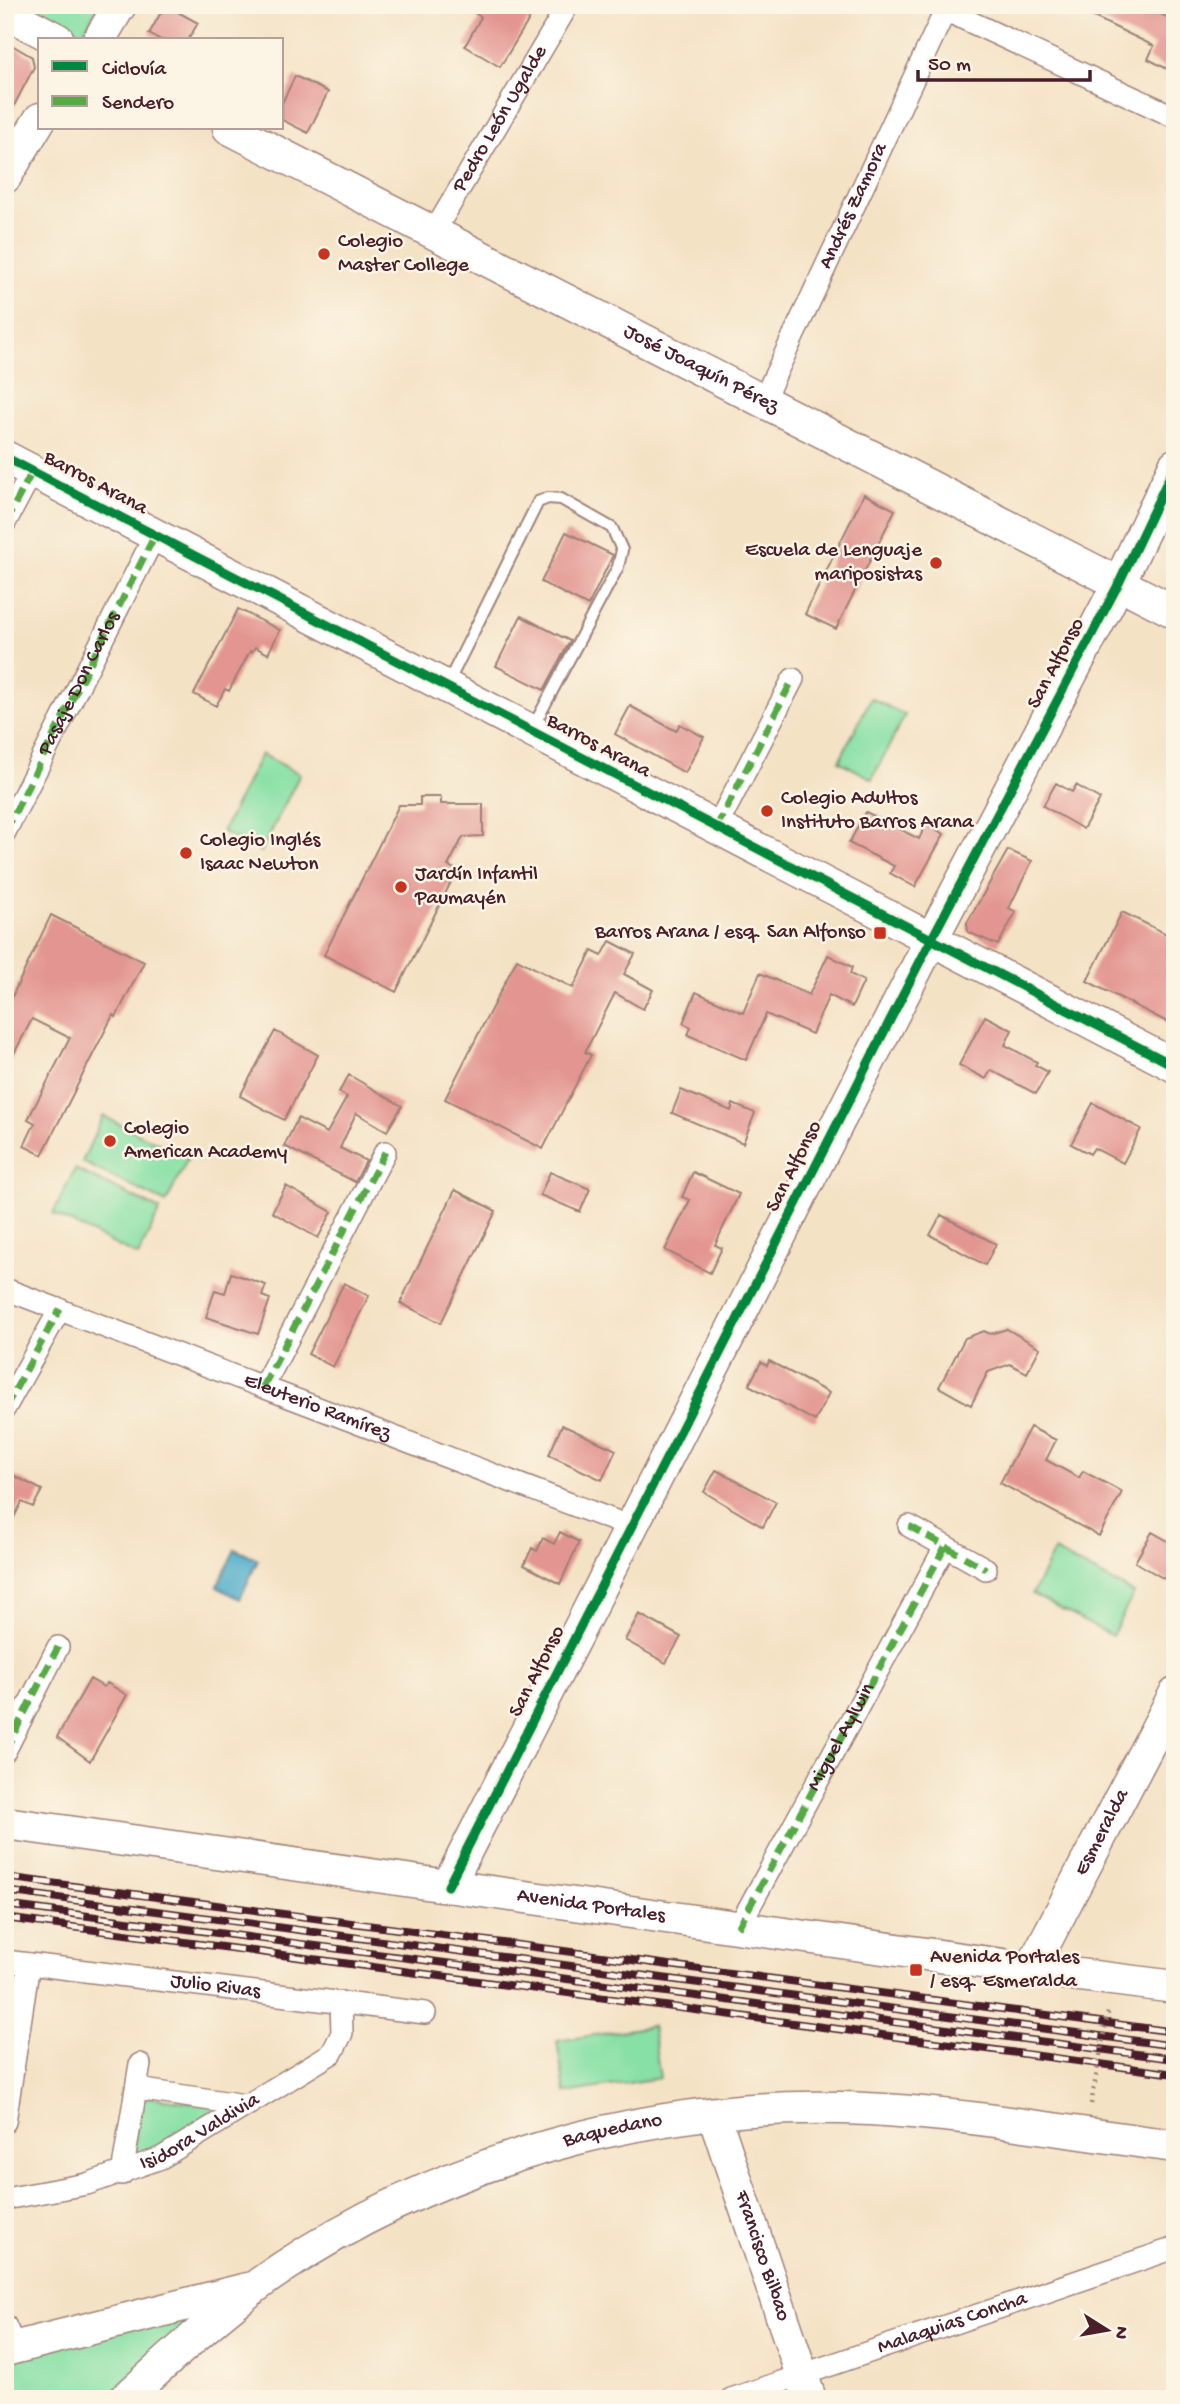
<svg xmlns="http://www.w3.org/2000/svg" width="1180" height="2404" font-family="'Gochi Hand',sans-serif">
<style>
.green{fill:#87e0a5;stroke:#688068;stroke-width:2}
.water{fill:#4bacca;stroke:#4a667a;stroke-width:2}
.building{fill:#e39691}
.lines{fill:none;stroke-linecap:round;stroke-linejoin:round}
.lane-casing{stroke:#9f8078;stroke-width:14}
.street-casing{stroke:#9f8078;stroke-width:24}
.secondary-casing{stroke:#9f8078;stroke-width:35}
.lane{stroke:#fff;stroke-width:10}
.street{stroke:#fff;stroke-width:21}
.secondary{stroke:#fff;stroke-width:32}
.rail-casing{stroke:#4a1f2b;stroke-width:8}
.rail{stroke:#fcf5e5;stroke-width:5;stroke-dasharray:16;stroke-linecap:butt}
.path-bridge{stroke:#9f8078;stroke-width:4.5;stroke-dasharray:2 5;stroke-linecap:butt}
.quiet{stroke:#57aa44;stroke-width:7;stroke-dasharray:14 7;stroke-linecap:butt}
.cycleway-casing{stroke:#fcf5e5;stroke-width:13}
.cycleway{stroke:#00873e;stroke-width:9}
.poi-dot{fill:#c8321e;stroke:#fcf5e5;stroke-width:2.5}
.labels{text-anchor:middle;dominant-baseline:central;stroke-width:5;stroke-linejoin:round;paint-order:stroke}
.street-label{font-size:21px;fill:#4a1f2b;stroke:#fcf5e5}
.poi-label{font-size:21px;fill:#4a1f2b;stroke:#fcf5e5;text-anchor:start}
</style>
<rect width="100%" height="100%" fill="#fcf5e5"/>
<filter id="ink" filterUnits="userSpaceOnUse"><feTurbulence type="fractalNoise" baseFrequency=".0143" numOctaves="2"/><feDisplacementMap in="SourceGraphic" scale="14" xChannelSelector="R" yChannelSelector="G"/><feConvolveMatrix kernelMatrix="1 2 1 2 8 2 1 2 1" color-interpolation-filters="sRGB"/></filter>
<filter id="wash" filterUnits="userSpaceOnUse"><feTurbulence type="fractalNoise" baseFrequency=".00686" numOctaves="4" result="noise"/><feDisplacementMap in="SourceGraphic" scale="28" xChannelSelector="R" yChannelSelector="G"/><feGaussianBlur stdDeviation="1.57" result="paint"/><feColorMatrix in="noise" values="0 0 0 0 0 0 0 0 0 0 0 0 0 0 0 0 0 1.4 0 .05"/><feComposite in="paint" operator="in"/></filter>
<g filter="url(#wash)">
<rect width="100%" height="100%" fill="#f4e2c5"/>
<path class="green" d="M5 5H99L79 40H64Z
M871 698 905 715 872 779 839 761Z
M261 754 300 774 261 852 222 832Z
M103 1116 188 1158 166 1203 82 1162Z
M75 1169 160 1210 138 1256 53 1214Z
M1054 1551 1134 1593 1112 1636 1032 1594Z
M652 2026 660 2078 565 2093 557 2041Z
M141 2096 229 2107 131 2165Z
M201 2312 113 2399H5V2353Z"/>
<path class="water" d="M235 1549 258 1560 240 1599 217 1587Z"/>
<g id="blocks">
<path class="building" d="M165 5 198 23 188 40H161L149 34Z
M461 5H538L500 67 465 46 481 17Z
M1069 5H1142L1175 21V73L1148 59 1154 46Z
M5 41 32 57 34 67 5 123Z
M295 76 328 92 308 133 282 120V103Z
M864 494 895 510 836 629 805 614Z
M566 532 613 555 588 606 541 582Z
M238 609 280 630 268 654 255 647 252 652 250 651 229 691 225 689 216 706 194 694Z
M521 616 570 641 544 690 496 666Z
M630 706 676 731 680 724 704 737 685 773 615 734Z
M1056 783 1072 792 1076 785 1100 799 1083 829 1043 806Z
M420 797H441V804H483V836L463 837 448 866 457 870 396 992 324 955 399 805H420Z
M866 812 919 839 926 824 944 834 915 887 890 873 894 866 849 843Z
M1008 850 1032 861 1009 908 1016 912 998 945 968 932 967 923Z
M1122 912 1175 938V1026L1087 981Z
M51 915 144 962 116 1017 113 1015 42 1155 24 1146 35 1123 28 1119 70 1038 32 1019 5 1071V1011Z
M610 941 635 954 624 974 653 990 643 1009 615 993 585 1052 591 1055 543 1149 445 1099 517 959 573 988 592 951 602 956Z
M828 955 852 967 850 974 864 981 852 1007 829 995 812 1034 766 1014 746 1060 688 1035 691 1027 683 1023 696 992 743 1013 760 973 809 995Z
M985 1016 1012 1030 1005 1045 1037 1062 1035 1065 1048 1072 1036 1094 991 1070 986 1079 959 1065Z
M275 1031 318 1055 284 1120 240 1096Z
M349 1075 402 1106 387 1131 356 1113 340 1148 366 1161 355 1182 284 1146 298 1118 327 1133 347 1097 339 1092Z
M681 1090 731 1111 733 1104 755 1113 743 1143 672 1113Z
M1093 1103 1141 1129 1123 1163 1094 1148 1090 1154 1071 1144Z
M550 1172 590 1189 580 1212 540 1195Z
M693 1172 739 1194 715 1245 722 1248 710 1273 665 1250 690 1200 682 1197Z
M286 1186 332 1212 318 1238 272 1212Z
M455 1190 496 1211 441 1323 400 1303Z
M941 1215 996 1244 985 1265 930 1235Z
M231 1273 266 1285 262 1296 270 1299 258 1334 206 1317 215 1290 225 1293Z
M344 1283 369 1296 333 1367 308 1354Z
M1007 1329 1040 1348 1027 1373 1010 1364 988 1372 971 1405 939 1387 965 1338 984 1331 990 1334Z
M769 1361 829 1393 815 1421 749 1385 761 1362 767 1366Z
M562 1425 616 1450 602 1480 549 1455Z
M1030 1427 1056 1440 1046 1460 1079 1478 1083 1471 1122 1492 1099 1536 1000 1483Z
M716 1470 776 1502 763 1527 704 1492Z
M5 1471 42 1490 33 1507 22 1502 5 1535Z
M560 1532 579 1542 560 1584 524 1565 532 1548 537 1551 543 1538 554 1544Z
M1152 1532 1175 1545V1585L1135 1562Z
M639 1614 681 1637 666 1663 625 1640Z
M90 1679 104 1687 107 1683 127 1695 90 1761 57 1737Z"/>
</g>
</g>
<g filter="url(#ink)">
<use href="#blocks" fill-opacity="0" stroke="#9f8078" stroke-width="2"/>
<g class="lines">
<g class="lane-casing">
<path id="lane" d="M447 685 538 502 548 498 561 499 612 528 622 550 618 567 532 729"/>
</g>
<g class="street-casing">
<g id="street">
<path d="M934 5 1175 117"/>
<path id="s1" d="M434 232 568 5"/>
<path id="s2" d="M763 401 945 11"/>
<path d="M5 523 32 472"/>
<path d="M716 828 793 679"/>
<path d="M5 832 155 535"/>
<path id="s3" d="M5 1289 631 1527"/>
<path d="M263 1387 385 1152"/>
<path d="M5 1408 60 1309"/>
<path d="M909 1526 986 1569"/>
<path d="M5 1751 58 1647"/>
<path id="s4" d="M738 1928 945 1547"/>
<path id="s5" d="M5 1961 425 2013"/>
<path d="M137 2089 245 2105"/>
<path d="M5 2122 29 1964"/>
<path d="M122 2174 140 2064"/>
<path id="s6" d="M5 2199 87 2184 161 2158 332 2053 342 2033 341 2002"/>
<path d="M5 2325 15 2347"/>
<path id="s7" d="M731 2399 1175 2248"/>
</g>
</g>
<g class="secondary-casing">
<g id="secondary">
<path d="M5 12 58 40"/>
<path d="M99 40 120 5"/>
<path id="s8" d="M229 128 1175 612"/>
<path d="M5 177 40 119"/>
<path d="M5 457 1175 1066"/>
<path id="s9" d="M5 1823 1031 1969 1175 1987"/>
<path d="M448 1886 931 940 1119 583 1175 465"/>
<path id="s10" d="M1031 1969 1175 1694"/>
<path id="s11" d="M714 2115 810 2399"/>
<path d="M5 2350 247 2289"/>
<path id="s12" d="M125 2399C176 2354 226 2305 282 2268 444 2160 648 2103 842 2108 953 2111 1065 2132 1175 2146"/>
</g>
</g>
<use href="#lane" class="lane"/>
<use href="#street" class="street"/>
<use href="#secondary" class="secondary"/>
<g class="rail-casing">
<path id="rail" d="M5 1877 1175 2032
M5 1891 1175 2046
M5 1905 1175 2059
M5 1918 1175 2074"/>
</g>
<use href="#rail" class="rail"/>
<path class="path-bridge" d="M1091 2104 1108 2012"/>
<g class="quiet">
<path d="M5 523 32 472"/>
<path d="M716 828 793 679"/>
<path id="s13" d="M5 832 155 535"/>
<path d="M263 1387 385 1152"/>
<path d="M5 1408 60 1309"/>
<path d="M909 1526 986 1569"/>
<path d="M5 1751 58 1647"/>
<path d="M738 1928 945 1547"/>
</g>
<g class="cycleway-casing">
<path id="cycleway" d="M5 457 1175 1066
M448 1886 931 940 1119 583 1175 465"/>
</g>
<use href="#cycleway" class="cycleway"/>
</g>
</g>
<g class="poi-dot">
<circle cx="324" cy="254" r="7"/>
<circle cx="936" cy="563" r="7"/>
<circle cx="767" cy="811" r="7"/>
<circle cx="186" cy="853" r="7"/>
<circle cx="401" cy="887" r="7"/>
<rect x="873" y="926" width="14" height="14" rx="3.5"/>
<circle cx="110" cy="1141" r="7"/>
<rect x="909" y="1963" width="14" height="14" rx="3.5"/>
</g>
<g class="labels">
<g class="street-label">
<text stroke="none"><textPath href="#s1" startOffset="131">Pedro León Ugalde</textPath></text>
<text stroke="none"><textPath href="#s2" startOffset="215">Andrés Zamora</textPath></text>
<text stroke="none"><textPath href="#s8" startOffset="530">José Joaquín Pérez</textPath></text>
<text transform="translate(95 484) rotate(28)">Barros Arana</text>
<text transform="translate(1057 664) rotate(-62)">San Alfonso</text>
<text stroke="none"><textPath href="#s13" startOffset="166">Pasaje Don Carlos</textPath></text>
<text transform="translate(598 747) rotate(28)">Barros Arana</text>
<text transform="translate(795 1167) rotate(-63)">San Alfonso</text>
<text stroke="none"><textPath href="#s3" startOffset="334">Eleuterio Ramírez</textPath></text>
<text transform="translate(538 1672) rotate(-63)">San Alfonso</text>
<text stroke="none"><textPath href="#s4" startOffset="217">Miguel Aylwin</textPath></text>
<text stroke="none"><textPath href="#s10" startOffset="154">Esmeralda</textPath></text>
<text stroke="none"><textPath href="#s9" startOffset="592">Avenida Portales</textPath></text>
<text stroke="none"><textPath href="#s5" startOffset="212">Julio Rivas</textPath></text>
<text stroke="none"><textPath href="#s6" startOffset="208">Isidora Valdivia</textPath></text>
<text stroke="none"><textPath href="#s12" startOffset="565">Baquedano</textPath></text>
<text stroke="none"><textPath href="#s11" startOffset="149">Francisco Bilbao</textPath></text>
<text stroke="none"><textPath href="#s7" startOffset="234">Malaquias Concha</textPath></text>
</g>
<g class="poi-label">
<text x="338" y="242">Colegio<tspan x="338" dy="24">Master College</tspan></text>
<text x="922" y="551" text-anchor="end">Escuela de Lenguaje<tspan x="922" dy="24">mariposistas</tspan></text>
<text x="781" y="799">Colegio Adultos<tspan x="781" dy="24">Instituto Barros Arana</tspan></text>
<text x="200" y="841">Colegio Inglés<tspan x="200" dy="24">Isaac Newton</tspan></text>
<text x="415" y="875">Jardín Infantil<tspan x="415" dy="24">Paumayén</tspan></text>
<text x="866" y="933" text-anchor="end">Barros Arana / esq. San Alfonso</text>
<text x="124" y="1129">Colegio<tspan x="124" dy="24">American Academy</tspan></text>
<text x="930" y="1958">Avenida Portales<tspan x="930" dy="24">/ esq. Esmeralda</tspan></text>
</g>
</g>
<rect width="1180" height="2404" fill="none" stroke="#fcf5e5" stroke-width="28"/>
<rect x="38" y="38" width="245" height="91" fill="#fcf5e5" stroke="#b59f9b" stroke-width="2"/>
<rect x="52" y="61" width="35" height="10" fill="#00873e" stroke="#b59f9b" stroke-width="2"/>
<text x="102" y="74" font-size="21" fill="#4a1f2b">Ciclovía</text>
<rect x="52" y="96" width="35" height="10" fill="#57aa44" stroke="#b59f9b" stroke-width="2"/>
<text x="102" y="108" font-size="21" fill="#4a1f2b">Sendero</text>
<g transform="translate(1107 2330) rotate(101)" stroke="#fcf5e5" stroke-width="5" paint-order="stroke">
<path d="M0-5L12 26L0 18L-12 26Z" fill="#4a1f2b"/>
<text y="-10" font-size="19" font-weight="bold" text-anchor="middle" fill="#4a1f2b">N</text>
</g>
<path d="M918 70v10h172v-10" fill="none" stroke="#4a1f2b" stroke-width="3.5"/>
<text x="928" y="70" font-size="21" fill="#4a1f2b" stroke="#fcf5e5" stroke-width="5" paint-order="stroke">50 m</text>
</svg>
